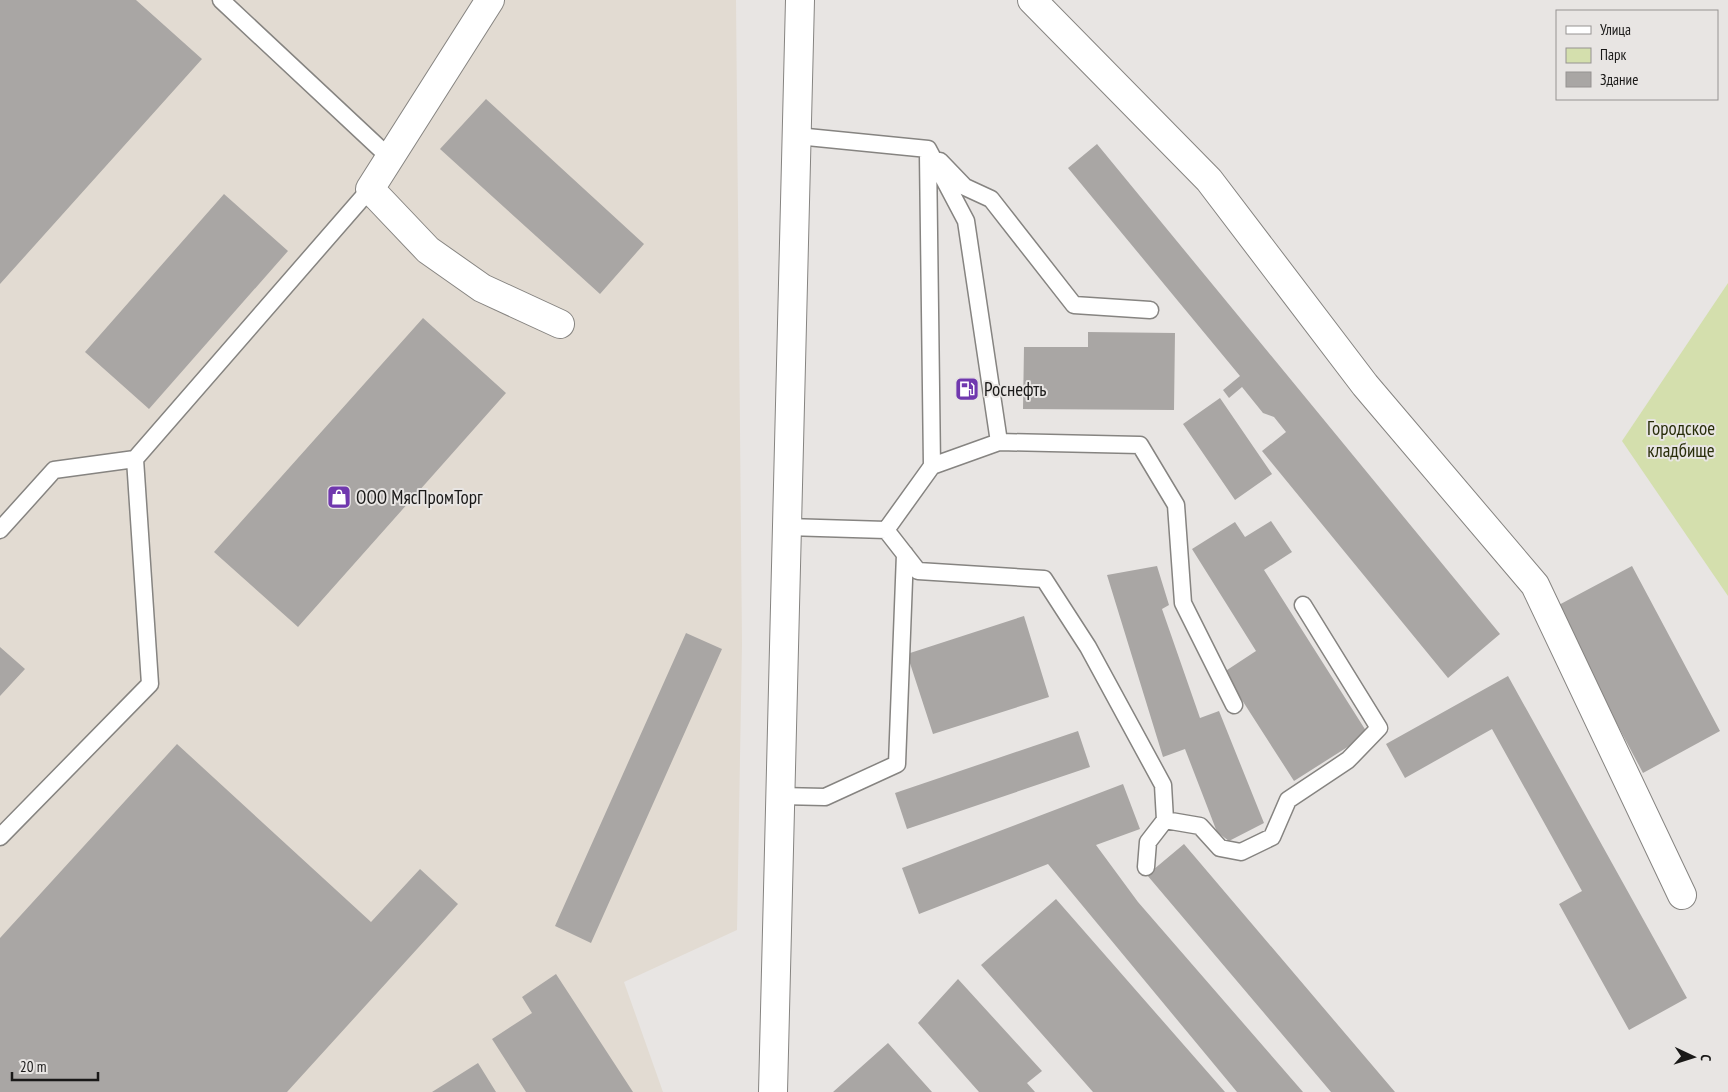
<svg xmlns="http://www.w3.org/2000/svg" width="1728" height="1092" font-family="'PT Sans Narrow',sans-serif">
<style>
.built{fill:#e2dbd2}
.green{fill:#d4dfad}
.building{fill:#a9a6a4}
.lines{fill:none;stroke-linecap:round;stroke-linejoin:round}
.lane-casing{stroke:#868481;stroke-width:19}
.street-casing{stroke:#868481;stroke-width:30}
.secondary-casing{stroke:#868481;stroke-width:30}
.lane{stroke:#fff;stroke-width:16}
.street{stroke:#fff;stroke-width:28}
.secondary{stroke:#fff;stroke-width:28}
.labels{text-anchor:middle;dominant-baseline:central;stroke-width:4;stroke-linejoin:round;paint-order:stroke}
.poi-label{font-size:19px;fill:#1a1918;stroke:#e8e5e3;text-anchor:start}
.park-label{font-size:19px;fill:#282d09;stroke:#e8e5e3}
</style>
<rect width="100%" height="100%" fill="#e8e5e3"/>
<path class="built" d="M0 0H736L742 644 737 930 624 982 663 1092H0Z"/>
<path class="green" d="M1728 283V596L1622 441Z"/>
<path class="building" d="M0 0H136L202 59 0 284Z
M486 99 644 244 600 294 440 149Z
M1097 144 1500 634 1448 678 1262 451 1286 432 1274 417 1263 413 1242 387 1229 398 1223 390 1240 376 1068 168Z
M224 194 288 251 149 409 85 352Z
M423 318 506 393 298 627 214 552Z
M1088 332 1175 333 1174 410 1023 409 1024 347H1088Z
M1220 398 1272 474 1235 500 1183 424Z
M1271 521 1292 552 1264 570 1368 734 1294 781 1224 672 1256 651 1192 549 1235 522 1245 537Z
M1157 566 1169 605 1162 609 1200 718 1219 711 1264 823 1229 841 1217 832 1185 749 1163 757 1107 575Z
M1632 566 1720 731 1643 773 1555 607Z
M1024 616 1049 697 933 734 907 654Z
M686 633 722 649 591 943 555 926Z
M0 647 25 669 0 696Z
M1508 676 1687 998 1629 1030 1559 904 1582 891 1492 729 1405 778 1386 744Z
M1078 731 1090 767 907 829 895 793Z
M177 744 371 922 420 869 458 904 287 1092H0V938Z
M1123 784 1140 829 1096 845 1138 902 1303 1092H1237L1048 864 919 914 902 868Z
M1184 844 1395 1092H1331L1147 875Z
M1056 899 1225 1092H1093L981 965Z
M556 974 633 1092H526L492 1039 532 1013 522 997Z
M958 979 1042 1071 1027 1083 1035 1092H979L918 1023Z
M888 1043 932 1092H833Z
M478 1063 496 1092H432Z"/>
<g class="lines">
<g class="lane-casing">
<path id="lane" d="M221 0 390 158
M928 154 932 466
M940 161 965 187 991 199 1074 305 1150 310
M999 442 1140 445 1176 505 1183 603 1234 705
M787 527 886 530 932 466 999 442 966 221 928 149 797 136
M0 530 54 470 135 459
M886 530 918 571 1044 579 1088 647 1163 785 1165 820 1148 842 1146 867
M780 796 825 797 897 764 905 554
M1165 820 1200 826 1220 848 1241 852 1272 837 1288 800 1348 760 1379 728 1303 605
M0 837 150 684 135 459 370 189"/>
</g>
<g class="street-casing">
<path id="street" d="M490 0 370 189 428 250 482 288 560 324
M1032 0 1209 180 1365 385 1535 585 1682 895"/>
</g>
<g class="secondary-casing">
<path id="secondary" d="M773 1092 800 0"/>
</g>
<use href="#lane" class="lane"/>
<use href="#street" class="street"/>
<use href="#secondary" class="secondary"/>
</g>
<defs>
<g id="fuel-square" transform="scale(1.25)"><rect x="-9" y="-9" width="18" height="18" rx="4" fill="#7038ae" stroke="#e8e5e3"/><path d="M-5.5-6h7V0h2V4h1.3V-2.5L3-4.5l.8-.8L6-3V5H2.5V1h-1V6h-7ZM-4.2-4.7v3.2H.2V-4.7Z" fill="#fff"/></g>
<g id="shop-square" transform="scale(1.25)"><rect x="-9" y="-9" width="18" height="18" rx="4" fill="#7038ae" stroke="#e8e5e3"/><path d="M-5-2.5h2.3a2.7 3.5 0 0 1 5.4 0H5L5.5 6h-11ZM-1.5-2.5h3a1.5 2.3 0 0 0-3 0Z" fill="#fff"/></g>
</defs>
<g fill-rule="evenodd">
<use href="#fuel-square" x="967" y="389"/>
<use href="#shop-square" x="339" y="497"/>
</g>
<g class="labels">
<g class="poi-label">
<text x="984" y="389">Роснефть</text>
<text x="356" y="497">ООО МясПромТорг</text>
</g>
<g class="park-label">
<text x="1681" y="428">Городское<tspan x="1681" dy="22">кладбище</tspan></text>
</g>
</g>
<rect x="1556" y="10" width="162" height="90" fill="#e8e5e3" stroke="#969392"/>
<rect x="1566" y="26" width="25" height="8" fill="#ffffff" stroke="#969392"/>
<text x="1600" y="35" font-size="15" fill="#1a1918">Улица</text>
<rect x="1566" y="48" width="25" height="15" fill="#d4dfad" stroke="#969392"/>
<text x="1600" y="60" font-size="15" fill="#1a1918">Парк</text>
<rect x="1566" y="72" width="25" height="15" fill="#a9a6a4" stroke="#969392"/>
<text x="1600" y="85" font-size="15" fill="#1a1918">Здание</text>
<g transform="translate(1693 1057) rotate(94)" stroke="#e8e5e3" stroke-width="4" paint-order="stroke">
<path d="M0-4L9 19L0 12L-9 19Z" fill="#1a1918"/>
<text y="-8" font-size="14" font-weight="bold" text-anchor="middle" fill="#1a1918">С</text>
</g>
<path d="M12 1072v8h86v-8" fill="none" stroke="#1a1918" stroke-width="2.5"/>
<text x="20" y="1072" font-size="15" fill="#1a1918" stroke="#e8e5e3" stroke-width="4" paint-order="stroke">20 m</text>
</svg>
